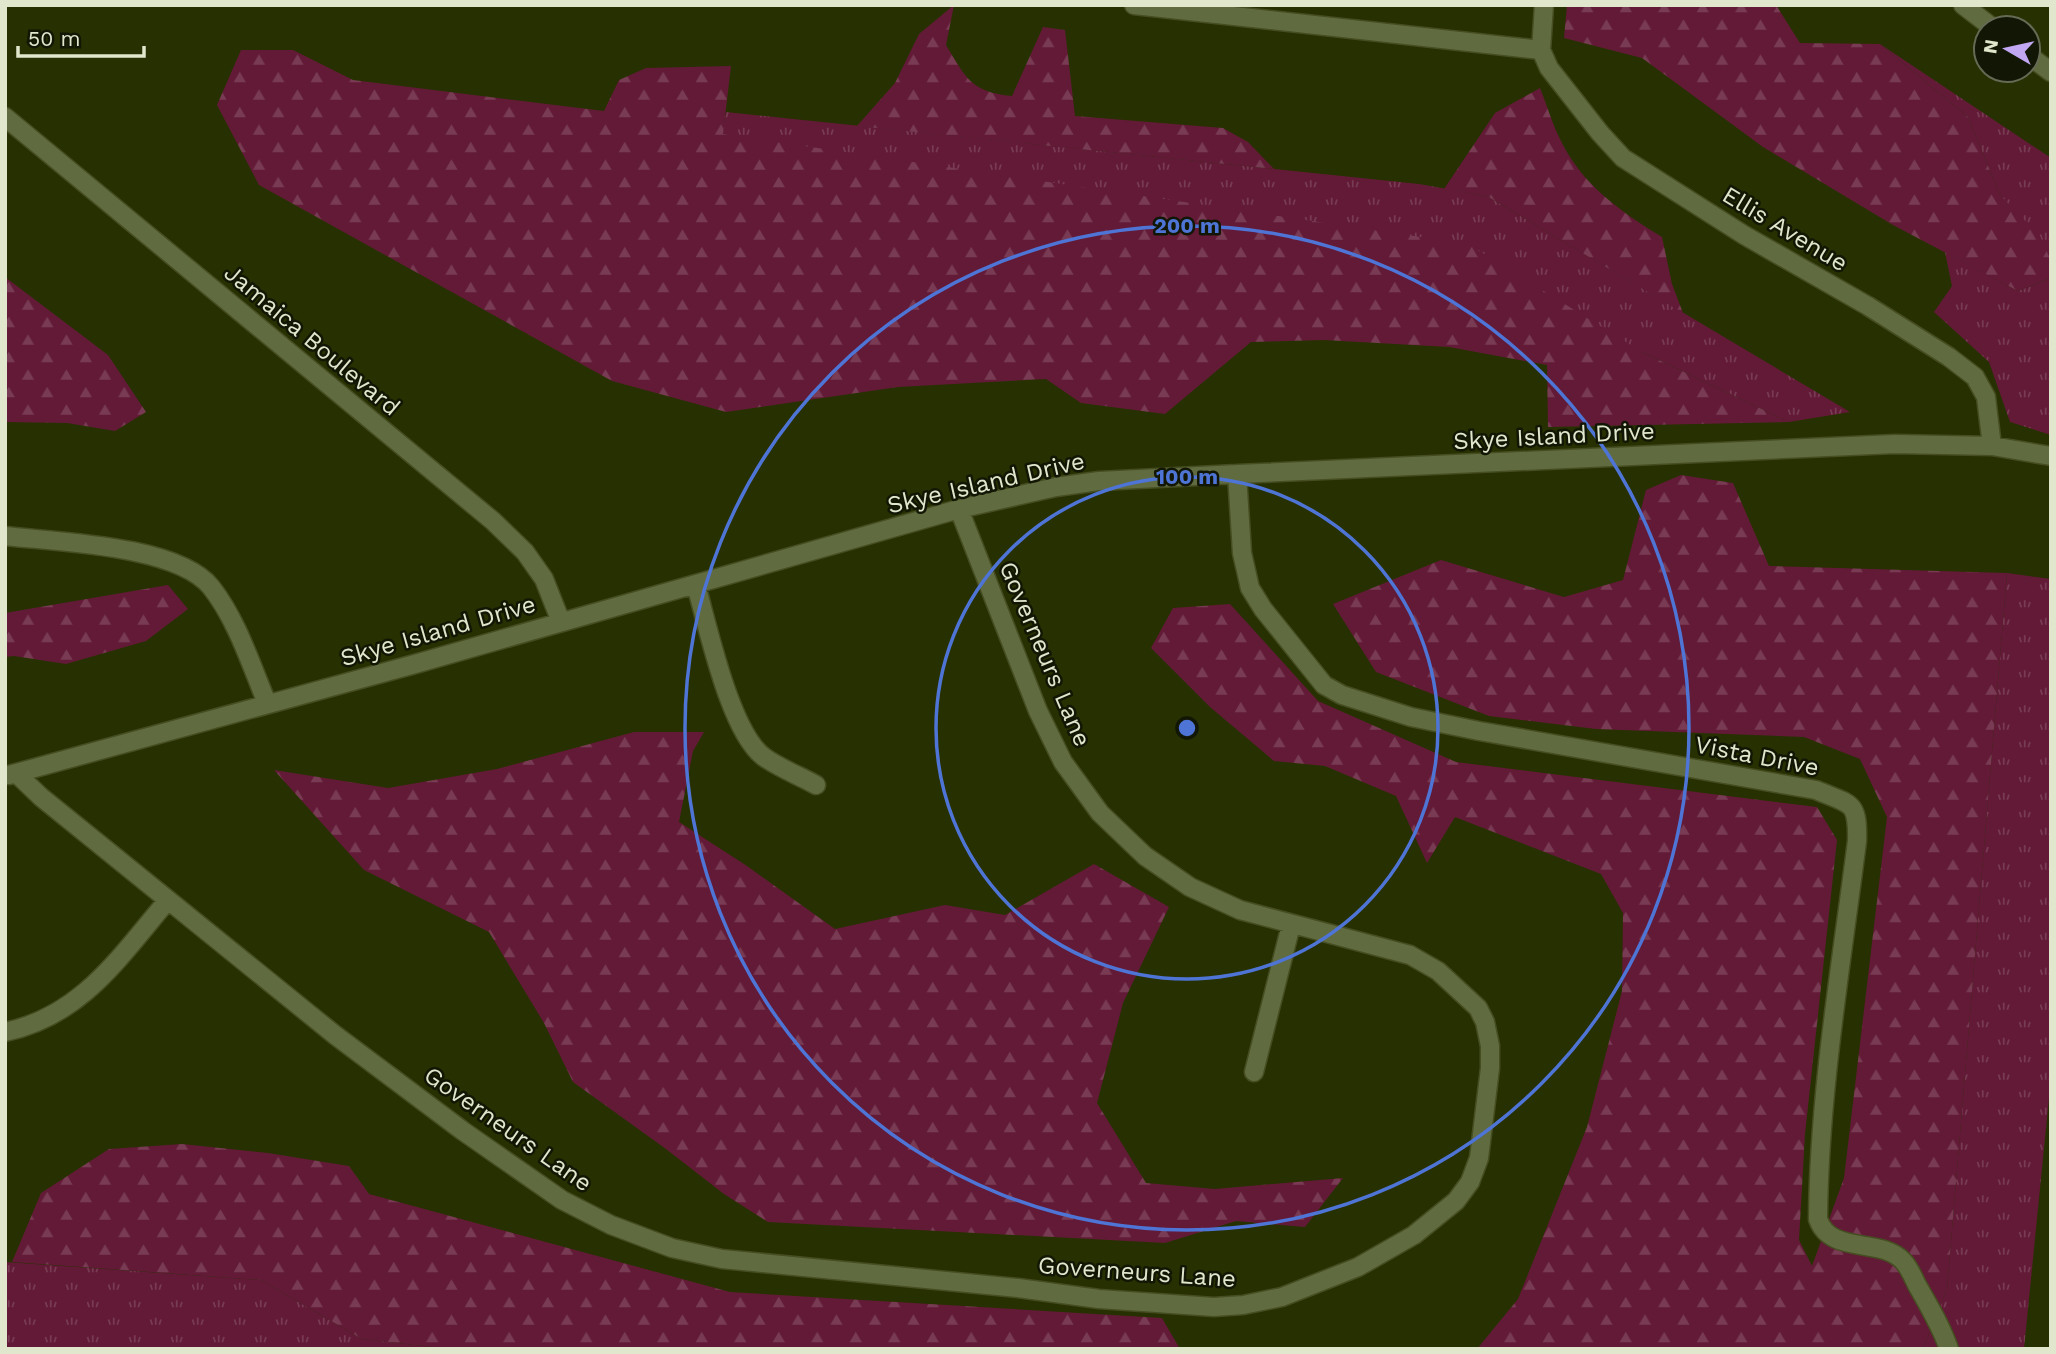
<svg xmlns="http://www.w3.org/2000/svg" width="2056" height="1354" font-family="'Work Sans',sans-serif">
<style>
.grass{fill:url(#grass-tufts)}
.forest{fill:url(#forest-firs)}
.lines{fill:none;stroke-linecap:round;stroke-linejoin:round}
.minor-casing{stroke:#454d21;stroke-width:21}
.tertiary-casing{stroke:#454d21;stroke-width:21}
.minor{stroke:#606b40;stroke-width:18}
.tertiary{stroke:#606b40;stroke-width:18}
.ring{fill:none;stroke:#4e74d5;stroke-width:3.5}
.labels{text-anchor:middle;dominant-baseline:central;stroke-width:5;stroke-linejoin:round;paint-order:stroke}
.street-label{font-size:24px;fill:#e0e7cd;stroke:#121604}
.centre{fill:#4e74d5;stroke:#121604;stroke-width:3.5}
.ring-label{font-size:21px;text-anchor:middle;font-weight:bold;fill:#4e74d5;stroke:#121604;stroke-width:5;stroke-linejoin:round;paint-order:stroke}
</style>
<defs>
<pattern id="grass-tufts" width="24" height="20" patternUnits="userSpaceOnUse" patternTransform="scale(1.75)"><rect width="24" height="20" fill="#621a37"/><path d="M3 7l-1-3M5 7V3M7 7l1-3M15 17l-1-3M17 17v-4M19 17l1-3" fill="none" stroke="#783b53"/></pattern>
<pattern id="forest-firs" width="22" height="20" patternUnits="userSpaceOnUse" patternTransform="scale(1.75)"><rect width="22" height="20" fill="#621a37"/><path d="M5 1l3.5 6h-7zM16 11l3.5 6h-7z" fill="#783b53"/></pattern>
</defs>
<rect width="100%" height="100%" fill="#273000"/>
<path class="grass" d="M1880 44 2051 158V261L2044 247 2000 195 1968 117Z
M726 112 1419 184 1487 196 1850 412 1789 422 1642 352 722 134Z
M1945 252 2018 291 2051 278V435L2010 422 1989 362 1934 312 1952 286Z
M2007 573 2051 579V1078L2024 1349H1923L1947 1289Z
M5 1262 261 1280 362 1339 450 1349H5Z"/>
<path class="forest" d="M954 5 946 45C966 78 971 92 1012 96L1043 27 1065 30 1075 116 1223 128 1248 142 1274 169 857 126 895 83 919 34Z
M1567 5H1776L1800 43 1880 44 1968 117 2000 195 2040 236 2051 261V278L2018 291 1893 225 1763 147 1642 58 1564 38Z
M241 50H293L353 80 604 111 619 80 646 68 731 66 723 134 1468 244 1642 352 1789 422 1548 427 1547 365 1449 347 1324 340 1251 342 1165 414 1081 403 1046 379 898 387 726 412 612 381 259 185 217 105Z
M1540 88C1547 105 1552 123 1560 139 1581 184 1621 212 1662 237L1672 284 1683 313 1487 196 1444 189 1495 113Z
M5 277 108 355 146 412 115 431 67 423 5 422Z
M1681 475 1733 483 1769 566 2007 573 1947 1289 1923 1349H1477L1518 1299 1587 1127 1622 991 1623 913 1601 874 1455 817 1427 863 1396 796 1325 766 1274 761 1210 707 1151 648 1173 608 1230 604 1318 701 1456 762 1817 807 1837 840 1805 1134 1799 1240 1812 1266 1844 1178 1887 817 1860 759 1804 737 1596 729 1489 716 1376 672 1333 604 1441 560 1564 597 1623 580 1646 490Z
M168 585 188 609 146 641 66 664 14 656 5 657V613Z
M634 732H704L693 751 679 822 747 866 835 929 945 905 1005 915 1094 864 1169 907 1123 1003 1097 1103 1146 1183 1215 1189 1343 1178 1305 1227 1236 1221 1165 1243 768 1222 724 1194 666 1149 573 1082 544 1023 489 932 364 870 274 770 388 788 497 769Z
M182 1144 268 1153 349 1166 369 1194 730 1292 1162 1318 1180 1349H450L362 1339 261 1280 12 1262 41 1193 109 1149Z"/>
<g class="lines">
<g class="minor-casing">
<path id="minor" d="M1134 5 1541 50
M1544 5 1541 50 1549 68 1600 133 1623 158 1744 235 1868 306 1949 357 1975 377 1986 397 1992 446
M5 117 493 521 525 552 544 579 561 622
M1237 474 1242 553 1250 588 1263 609 1324 685 1342 695 1411 717 1479 731 1816 790C1851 805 1858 800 1857 841 1841 967 1819 1093 1818 1219 1830 1255 1881 1237 1903 1261 1909 1267 1913 1277 1917 1285 1929 1306 1941 1326 1949 1349
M5 536C57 542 177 545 211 587 237 620 251 665 267 703
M696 585C708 627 730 732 764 757 779 768 800 776 816 785
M17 774 41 797 335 1035 463 1131 562 1200 611 1225 672 1248 722 1259 1018 1288 1099 1299 1214 1307 1243 1305 1282 1297 1358 1267 1414 1235 1456 1201 1470 1182 1479 1158 1490 1068V1046L1485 1022 1478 1008 1438 971 1410 955 1240 910 1190 887 1145 856 1100 813 1063 762 1038 711 959 509
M9 775 415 664 959 509 1056 487 1099 481 1237 474 1895 444 1992 446 2051 456
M5 1032C82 1016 120 956 168 900
M1254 1072 1291 925"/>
</g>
<g class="tertiary-casing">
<path id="tertiary" d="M1963 5 1993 28
M2028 55 2051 72"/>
</g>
<use href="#minor" class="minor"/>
<use href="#tertiary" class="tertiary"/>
</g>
<g class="ring">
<circle cx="1187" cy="728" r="251"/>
<circle cx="1187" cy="728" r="502"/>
</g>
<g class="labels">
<g class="street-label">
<text transform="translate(1785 229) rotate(31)">Ellis Avenue</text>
<text transform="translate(312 340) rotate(40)">Jamaica Boulevard</text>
<text transform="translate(1554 436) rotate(-3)">Skye Island Drive</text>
<text transform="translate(986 483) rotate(-13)">Skye Island Drive</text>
<text transform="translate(438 631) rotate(-16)">Skye Island Drive</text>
<text transform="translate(1045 654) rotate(67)">Governeurs Lane</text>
<text transform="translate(1757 756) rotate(11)">Vista Drive</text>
<text transform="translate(508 1129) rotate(35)">Governeurs Lane</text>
<text transform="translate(1137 1272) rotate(4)">Governeurs Lane</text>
</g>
</g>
<circle cx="1187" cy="728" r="10" class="centre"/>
<g class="ring-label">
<text x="1187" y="233">200 m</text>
<text x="1187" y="484">100 m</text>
</g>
<rect width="2056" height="1354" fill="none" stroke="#e0e7cd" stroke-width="14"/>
<g transform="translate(2007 49) rotate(279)"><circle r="33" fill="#121604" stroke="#646a54" stroke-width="2"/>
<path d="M0-5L12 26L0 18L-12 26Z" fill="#c2a8f3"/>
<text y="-10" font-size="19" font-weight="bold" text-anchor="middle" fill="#e0e7cd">N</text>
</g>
<path d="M18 46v10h126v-10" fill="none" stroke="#e0e7cd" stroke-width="3.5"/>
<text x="28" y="46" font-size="21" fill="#e0e7cd" stroke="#121604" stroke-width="5" paint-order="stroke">50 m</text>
</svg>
